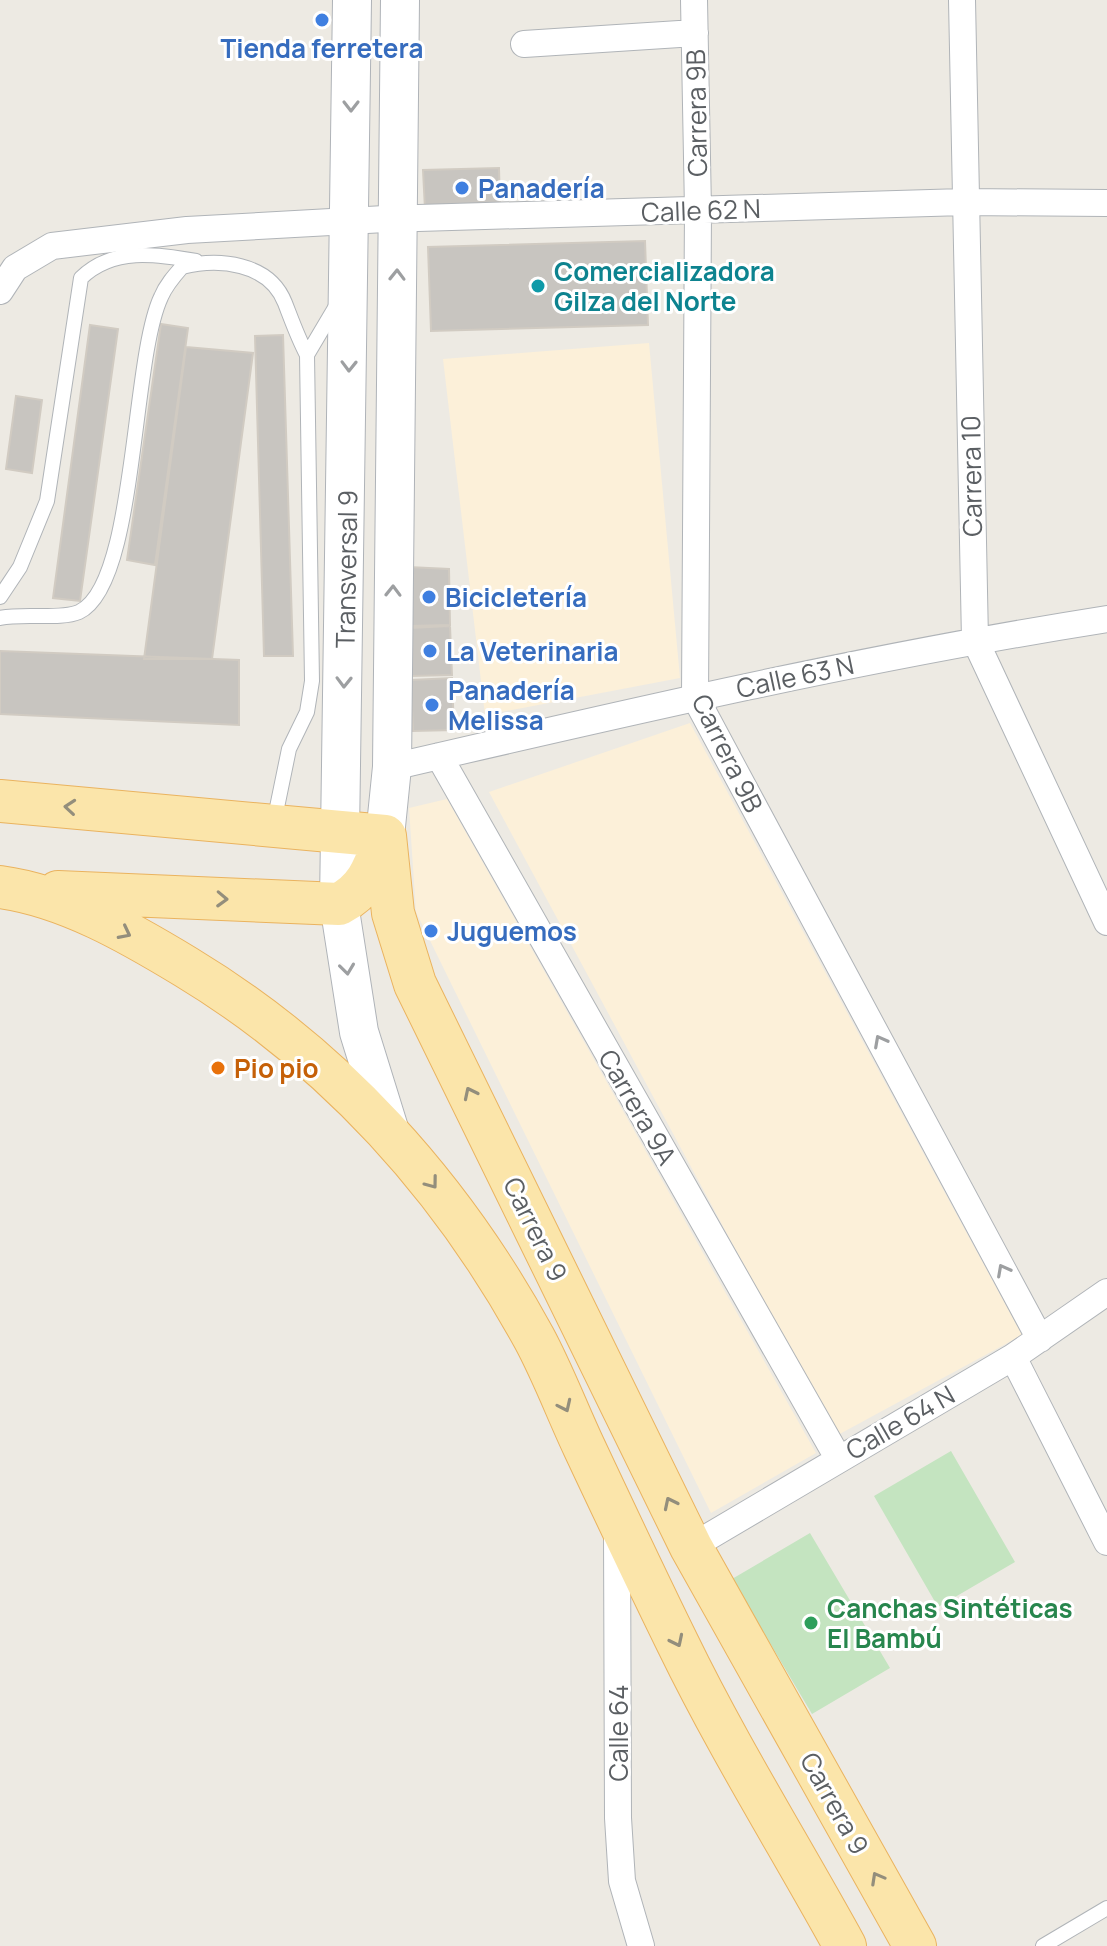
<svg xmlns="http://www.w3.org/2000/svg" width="1107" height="1946" font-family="Manrope,sans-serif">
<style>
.commercial{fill:#fcf0d9}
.green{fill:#c4e4c0}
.building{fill:#c8c5c0;stroke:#d1cbc2;stroke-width:2}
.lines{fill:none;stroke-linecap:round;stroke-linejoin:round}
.lane-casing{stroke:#b0b4b8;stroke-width:16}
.street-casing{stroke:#b0b4b8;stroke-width:28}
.secondary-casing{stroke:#afb3b8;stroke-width:40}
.primary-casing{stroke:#eab35f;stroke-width:44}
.lane{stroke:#fff;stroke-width:14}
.street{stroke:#fff;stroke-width:26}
.secondary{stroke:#fff;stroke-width:38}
.primary{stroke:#fbe5aa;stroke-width:42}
.oneway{stroke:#9d9fa1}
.oneway2{stroke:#938e7c}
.shop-dot{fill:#3f7fe0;stroke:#fff;stroke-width:3}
.culture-dot{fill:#0f9aa8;stroke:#fff;stroke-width:3}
.food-dot{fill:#e8710a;stroke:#fff;stroke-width:3}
.leisure-dot{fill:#2e9e5b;stroke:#fff;stroke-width:3}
.labels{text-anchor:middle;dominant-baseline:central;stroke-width:6;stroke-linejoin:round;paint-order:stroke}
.shop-label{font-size:26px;font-weight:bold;fill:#366cbe;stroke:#fff;text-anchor:start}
.street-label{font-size:26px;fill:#5b5f63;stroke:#fff}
.culture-label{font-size:26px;font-weight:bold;fill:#0d838f;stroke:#fff;text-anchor:start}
.food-label{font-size:26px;font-weight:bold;fill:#c56008;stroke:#fff;text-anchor:start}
.leisure-label{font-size:26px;font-weight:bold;fill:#27864d;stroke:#fff;text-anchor:start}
</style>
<rect width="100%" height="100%" fill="#edeae3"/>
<path class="commercial" d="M649 343 680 678 485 715 443 359Z
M690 723 1022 1335 836 1436 489 792Z
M447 799 816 1453 711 1513 416 912 409 808Z"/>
<path class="green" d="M951 1451 1015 1562 938 1607 874 1496Z
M810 1533 890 1668 812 1714 732 1579Z"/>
<path class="building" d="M499 168 500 207 425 209 423 170Z
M645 241 648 325 431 331 428 247Z
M161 324 188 328 155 565 127 560Z
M90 325 118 329 80 601 53 598Z
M283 335 293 656H264L255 336Z
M186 347 253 353 212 659H144Z
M16 396 42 400 32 473 6 469Z
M408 567 449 569 450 625 409 626Z
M450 626 452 675 411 676 409 628Z
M0 651 239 660V725L0 714Z
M452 678 454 730 413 731 411 680Z"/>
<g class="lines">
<g class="lane-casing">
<path id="lane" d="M0 597 20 567 47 501 81 278C113 247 156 254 196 261
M0 618C22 613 61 620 79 612 137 585 131 361 161 297 166 285 174 276 182 267 218 258 269 262 285 303 292 321 298 338 307 355
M274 822 289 749 307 712 312 681 307 355 339 301
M1043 1946 1107 1908"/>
</g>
<g class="street-casing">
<path id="street" d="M694 0 698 210 695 697 1040 1339
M962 0 975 640 1107 922
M524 44 695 33
M0 291 15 268 52 246 187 230 385 219 964 202 1107 203
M439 756 838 1458
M392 767C629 712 866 657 1107 619
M1013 1357 1107 1542
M617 1533 618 1818 622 1881 641 1946
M691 1547 1013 1357 1107 1292"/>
</g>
<g class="secondary-casing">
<path id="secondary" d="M352 0 339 904 359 1032 390 1132
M385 836 392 767 400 0"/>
</g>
<g class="primary-casing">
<path id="primary" d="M0 801 385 836
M385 836 393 913 415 984 691 1547 915 1946
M0 887C66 896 130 933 186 967 335 1057 451 1186 534 1338 553 1373 567 1411 584 1447 615 1513 646 1579 678 1644 728 1747 790 1846 845 1946
M58 892 339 904C368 889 374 867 385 838"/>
</g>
<use href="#lane" class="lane"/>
<use href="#street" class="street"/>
<use href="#secondary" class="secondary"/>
<use href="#primary" class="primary"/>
</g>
<defs><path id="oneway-chevron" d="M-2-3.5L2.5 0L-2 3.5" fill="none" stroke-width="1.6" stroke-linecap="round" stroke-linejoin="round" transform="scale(2)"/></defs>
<g class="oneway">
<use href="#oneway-chevron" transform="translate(351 106) rotate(90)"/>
<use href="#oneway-chevron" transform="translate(397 275) rotate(-89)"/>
<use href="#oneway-chevron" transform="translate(349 366) rotate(91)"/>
<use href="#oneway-chevron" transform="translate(393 591) rotate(-89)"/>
<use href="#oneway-chevron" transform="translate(344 682) rotate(91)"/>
<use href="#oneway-chevron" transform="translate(347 969) rotate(83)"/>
<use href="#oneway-chevron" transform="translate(880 1041) rotate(-118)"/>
<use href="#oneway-chevron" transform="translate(1003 1270) rotate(-118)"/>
</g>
<g class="oneway2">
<use href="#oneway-chevron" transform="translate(70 807) rotate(-175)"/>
<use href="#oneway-chevron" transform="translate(222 899) rotate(2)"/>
<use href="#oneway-chevron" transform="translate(125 933) rotate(27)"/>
<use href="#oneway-chevron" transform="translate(470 1093) rotate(-116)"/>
<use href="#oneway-chevron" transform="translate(432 1183) rotate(53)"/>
<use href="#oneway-chevron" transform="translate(565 1406) rotate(65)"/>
<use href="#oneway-chevron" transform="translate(670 1503) rotate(-116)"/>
<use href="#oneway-chevron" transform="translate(677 1641) rotate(64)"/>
<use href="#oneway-chevron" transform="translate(877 1878) rotate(-119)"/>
</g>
<g class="shop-dot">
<circle cx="322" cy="20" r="8"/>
<circle cx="462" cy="188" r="8"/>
<circle cx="429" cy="597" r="8"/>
<circle cx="430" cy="651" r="8"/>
<circle cx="432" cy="705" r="8"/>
<circle cx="431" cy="931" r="8"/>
</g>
<circle class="culture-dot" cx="538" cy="286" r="8"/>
<circle class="food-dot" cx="218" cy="1068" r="8"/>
<circle class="leisure-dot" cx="811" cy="1623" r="8"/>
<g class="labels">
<g class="shop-label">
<text x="322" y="48" text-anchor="middle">Tienda ferretera</text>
<text x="478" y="188">Panadería</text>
<text x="445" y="597">Bicicletería</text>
<text x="446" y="651">La Veterinaria</text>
<text x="448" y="690">Panadería<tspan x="448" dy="30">Melissa</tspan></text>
<text x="447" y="931">Juguemos</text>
</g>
<g class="street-label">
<text transform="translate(696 113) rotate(-91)">Carrera 9B</text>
<text transform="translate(701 210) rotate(-2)">Calle 62 N</text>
<text transform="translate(971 476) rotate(-91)">Carrera 10</text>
<text transform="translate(346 569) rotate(-89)">Transversal 9</text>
<text transform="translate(795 676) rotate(-12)">Calle 63 N</text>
<text transform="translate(728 753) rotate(64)">Carrera 9B</text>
<text transform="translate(638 1107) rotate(60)">Carrera 9A</text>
<text transform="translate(536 1229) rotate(64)">Carrera 9</text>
<text transform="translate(900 1422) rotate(-30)">Calle 64 N</text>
<text transform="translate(618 1733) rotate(-90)">Calle 64</text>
<text transform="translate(835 1803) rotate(61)">Carrera 9</text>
</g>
<g class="culture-label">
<text x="554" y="271">Comercializadora<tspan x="554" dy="30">Gilza del Norte</tspan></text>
</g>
<g class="food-label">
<text x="234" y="1068">Pio pio</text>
</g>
<g class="leisure-label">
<text x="827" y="1608">Canchas Sintéticas<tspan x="827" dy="30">El Bambú</tspan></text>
</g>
</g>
</svg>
